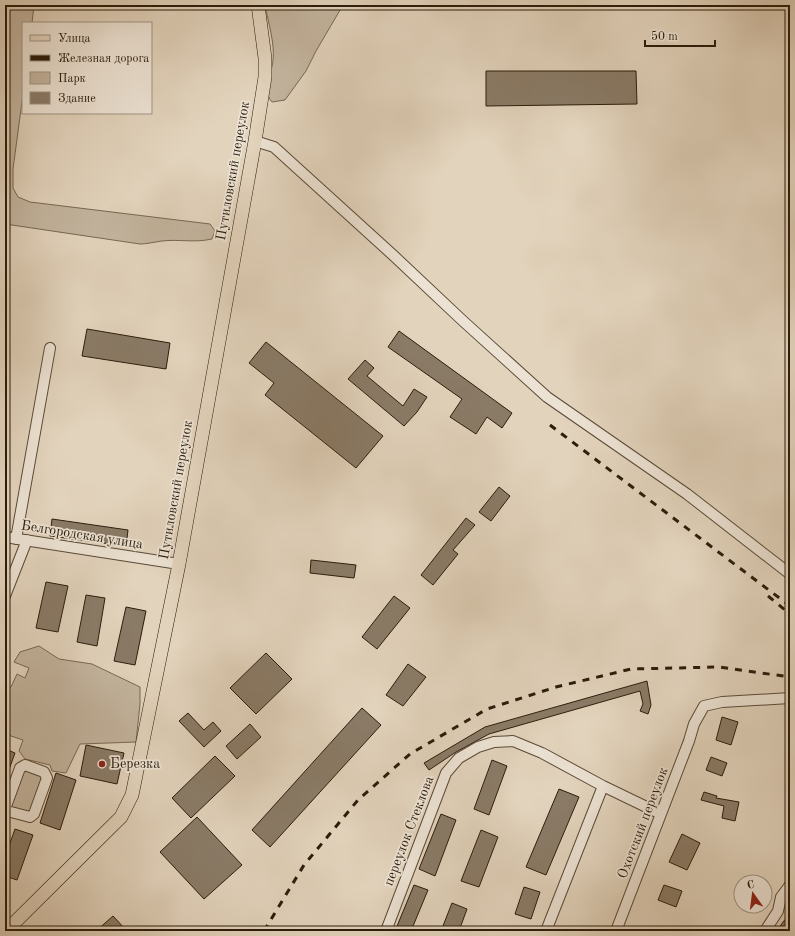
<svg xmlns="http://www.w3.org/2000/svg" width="795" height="936" font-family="'Old Standard TT',serif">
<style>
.green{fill:#c3b49e;stroke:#776854}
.building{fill:#8a7b67;stroke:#2b1c0b}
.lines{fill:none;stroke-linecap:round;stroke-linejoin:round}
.minor-casing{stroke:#594a37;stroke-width:12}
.major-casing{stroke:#2b1c0b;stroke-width:14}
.minor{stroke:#ece2d3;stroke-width:10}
.major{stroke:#e2d3bc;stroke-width:13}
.rail{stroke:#2b1c0b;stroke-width:3;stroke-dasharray:7 7;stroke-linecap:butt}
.poi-dot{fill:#8f2418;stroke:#ece2d3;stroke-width:1.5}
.labels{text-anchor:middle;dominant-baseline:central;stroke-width:3.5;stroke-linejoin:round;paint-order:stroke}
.street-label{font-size:14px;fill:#2b1c0b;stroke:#ece2d3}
.poi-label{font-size:14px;fill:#2b1c0b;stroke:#ece2d3;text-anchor:start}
</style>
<rect width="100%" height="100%" fill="#e2d3bc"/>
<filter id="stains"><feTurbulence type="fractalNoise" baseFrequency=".005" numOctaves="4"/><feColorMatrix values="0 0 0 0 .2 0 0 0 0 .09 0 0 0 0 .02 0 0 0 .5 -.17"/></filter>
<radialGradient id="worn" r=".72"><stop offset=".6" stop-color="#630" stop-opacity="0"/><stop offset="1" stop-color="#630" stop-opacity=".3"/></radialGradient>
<path class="green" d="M5 5H34L32 23H23V94L13 169V188L18 197 30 202 210 224 215 231 212 239C195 243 178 239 162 241 154 242 147 244 140 244L5 224Z
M265 5H343L316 51 306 71 285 100 272 102C262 92 272 73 273 60 275 43 268 22 265 5Z
M39 646 59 659 92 664 140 687V704L136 742 80 744 66 773 52 771 50 765 25 759 19 751 23 740 5 734V685L11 687 17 674 25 678 29 668 14 662 20 652Z
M27 769 39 773 43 779 34 807 29 812 12 809 11 806 20 772Z"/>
<path class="building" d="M486 71H636L637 104 486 106Z
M87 329 170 343 166 369 82 356Z
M399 331 512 413 502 428 487 417 476 434 450 417 462 399 388 347Z
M266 342 383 436 356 468 265 395 274 383 249 363Z
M365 360 374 368 367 376 403 406 414 389 427 397 417 412 404 426 348 379Z
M499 487 510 496 491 521 479 512Z
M466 518 475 525 453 550 458 554 433 585 421 575Z
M52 519 128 530 126 546 50 536Z
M311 560 356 565 354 578 310 573Z
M46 582 68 586 58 632 36 628Z
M86 595 105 598 97 646 77 642Z
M394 596 410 608 377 649 362 637Z
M126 607 146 611 135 665 114 661Z
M266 653 292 679 256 714 230 688Z
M408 664 426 677 403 706 386 695Z
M647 681 651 705 648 714 640 711 643 704 640 691 489 734 456 752 429 770 424 763 485 727Z
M362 708 381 725 270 847 252 830Z
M188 713 204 730 213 722 221 731 204 747 179 721Z
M722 717 738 722 731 745 716 740Z
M250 724 261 737 237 759 226 746Z
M86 745 124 753 117 784 80 776Z
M5 749 15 753 6 778H5Z
M215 756 235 776 191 818 172 798Z
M711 757 727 763 722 776 706 770Z
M492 760 507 766 489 815 474 809Z
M56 773 76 780 60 830 40 823Z
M559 789 579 797 546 875 526 867Z
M704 792 717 796 716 798 739 802 735 821 722 818 724 806 701 800Z
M441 814 456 820 435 876 419 869Z
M197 817 242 865 204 899 160 852Z
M15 829 33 835 17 880 5 876V857Z
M481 830 498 837 479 887 461 881Z
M682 834 700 843 687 870 669 862Z
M414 885 428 890 411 931H395Z
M664 885 682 891 676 907 658 900Z
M524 887 540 892 531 919 515 914Z
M452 903 467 909 459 931H441Z
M790 914V931H777L783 922Z
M113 916 127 931H96Z"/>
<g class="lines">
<g class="minor-casing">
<path id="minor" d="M255 141 274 147 394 256 463 321 547 397 687 494 790 574
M5 537 179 564
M16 539 50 348
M5 596 27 540
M5 809 20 768 25 765 44 772 47 778 34 814 30 817 11 812H5
M386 931 446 773 459 758 478 747 494 742 513 741 542 753 603 786 661 814
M546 931 603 786
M616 931 689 741 694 724 704 706 722 702 790 698
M765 931 778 911 781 897 790 885"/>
</g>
<g class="major-casing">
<path id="major" d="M6 931 121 817 132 795 179 564 255 141 265 77V58L258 5"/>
</g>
<use href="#minor" class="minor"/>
<use href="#major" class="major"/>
<path class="rail" d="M550 425 790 606
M768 596 790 614
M264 931 304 865 358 800 410 754 487 709 556 687 631 669 719 667 790 677"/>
</g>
<circle class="poi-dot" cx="102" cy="764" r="4"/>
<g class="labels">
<g class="street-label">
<text transform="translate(233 171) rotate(-80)">Путиловский переулок</text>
<text transform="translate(176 490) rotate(-80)">Путиловский переулок</text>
<text transform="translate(82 535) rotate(9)">Белгородская улица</text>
<text transform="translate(643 823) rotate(-69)">Охотский переулок</text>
<text transform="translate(409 831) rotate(-69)">переулок Стеклова</text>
</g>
<g class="poi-label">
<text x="110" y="764">Березка</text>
</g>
</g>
<rect width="795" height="936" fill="none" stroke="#e2d3bc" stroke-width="20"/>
<rect x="6" y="6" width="783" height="924" fill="none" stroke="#2b1c0b" stroke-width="2"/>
<rect x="10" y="10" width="775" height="916" fill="none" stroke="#2b1c0b"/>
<rect x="22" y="22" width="130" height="92" fill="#ece2d3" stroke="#9f9383"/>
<rect x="30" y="35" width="20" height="6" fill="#e2d3bc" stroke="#9f9383"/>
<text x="58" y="42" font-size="12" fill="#2b1c0b">Улица</text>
<rect x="30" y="55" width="20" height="6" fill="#2b1c0b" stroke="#9f9383"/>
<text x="58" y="62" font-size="12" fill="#2b1c0b">Железная дорога</text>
<rect x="30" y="72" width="20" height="12" fill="#c3b49e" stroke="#9f9383"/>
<text x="58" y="82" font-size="12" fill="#2b1c0b">Парк</text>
<rect x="30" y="92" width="20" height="12" fill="#8a7b67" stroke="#9f9383"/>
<text x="58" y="102" font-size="12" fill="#2b1c0b">Здание</text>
<g transform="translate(753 894) rotate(346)"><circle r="19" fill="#ece2d3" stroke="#9f9383"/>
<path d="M0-3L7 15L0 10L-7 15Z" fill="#8f2418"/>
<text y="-6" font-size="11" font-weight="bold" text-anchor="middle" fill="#2b1c0b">С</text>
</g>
<path d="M645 40v6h70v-6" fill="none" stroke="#2b1c0b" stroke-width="2"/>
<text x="651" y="40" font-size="12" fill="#2b1c0b" stroke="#ece2d3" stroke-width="3" paint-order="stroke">50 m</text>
<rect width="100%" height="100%" filter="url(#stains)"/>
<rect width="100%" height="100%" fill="url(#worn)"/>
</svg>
